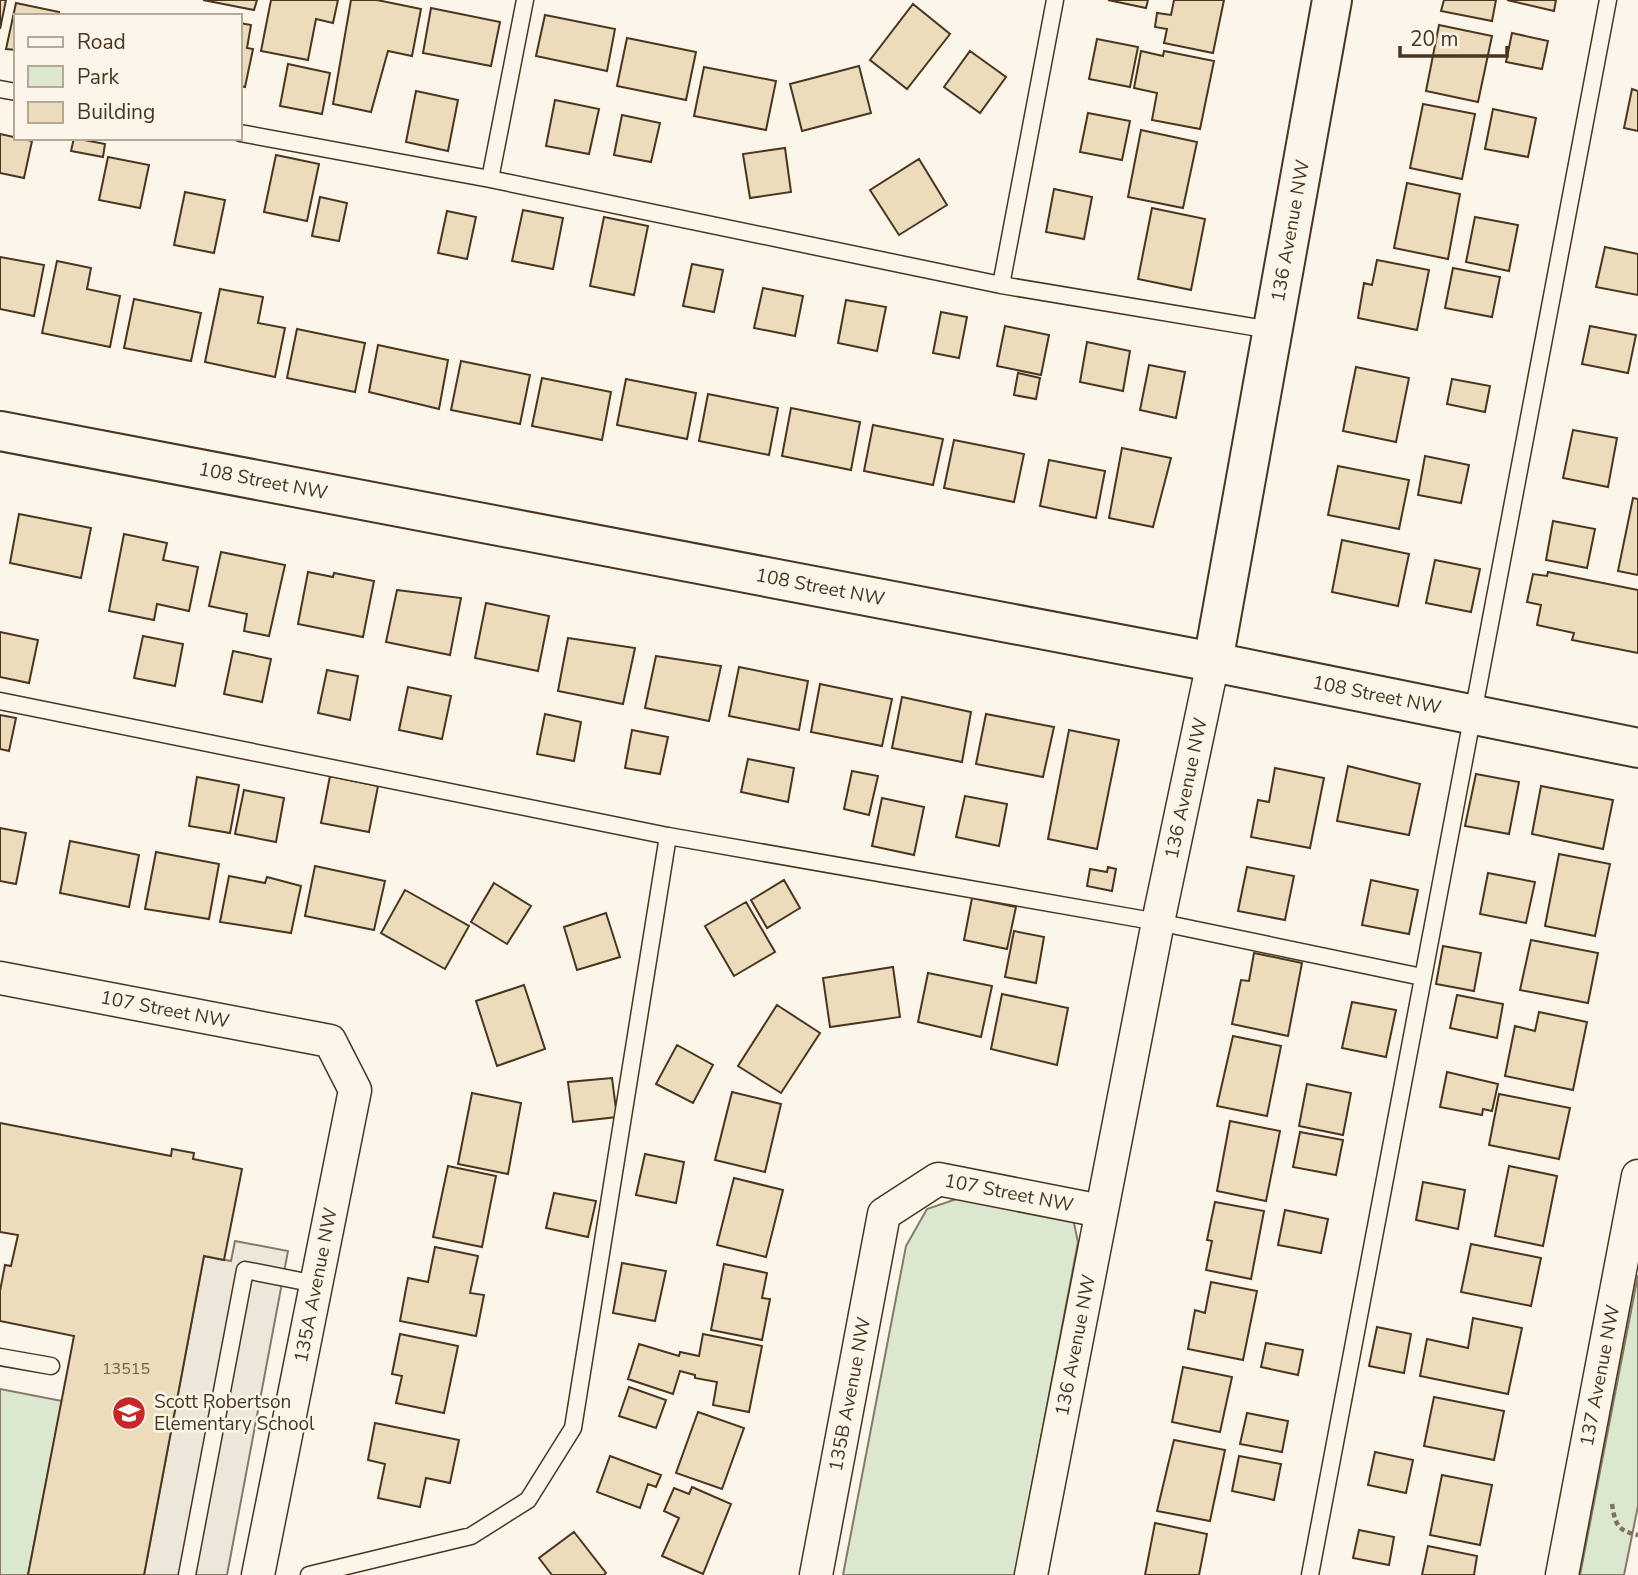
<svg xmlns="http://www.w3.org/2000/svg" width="1638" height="1575" font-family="'Nunito Sans',sans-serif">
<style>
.green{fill:#dce7d0;stroke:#887966;stroke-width:2}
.parking{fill:#ede7d9;stroke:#887966;stroke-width:2}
.building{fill:#ecdcbc;stroke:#4a3520;stroke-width:2}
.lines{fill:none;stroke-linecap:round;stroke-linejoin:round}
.service-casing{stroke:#4a3520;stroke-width:19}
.minor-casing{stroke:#4a3520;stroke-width:35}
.tertiary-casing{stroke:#4a3520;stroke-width:42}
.path{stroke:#7f6f5c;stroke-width:4.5;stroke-dasharray:5 3.5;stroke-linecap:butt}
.service{stroke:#fbf6e9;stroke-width:16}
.minor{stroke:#fbf6e9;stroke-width:32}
.tertiary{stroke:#fbf6e9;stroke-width:38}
.labels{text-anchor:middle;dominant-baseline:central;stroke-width:5;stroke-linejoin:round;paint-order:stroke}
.number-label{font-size:16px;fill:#725f47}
.street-label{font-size:19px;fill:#4a3520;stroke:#fbf6e9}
.poi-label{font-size:19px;fill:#4a3520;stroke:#fbf6e9;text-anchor:start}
</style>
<rect width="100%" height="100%" fill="#fbf6e9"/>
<path class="green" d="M968 1195 1062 1213 1074 1223 1078 1242 1015 1575H843L906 1246 927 1209Z
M1638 1275V1506L1624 1575H1580Z
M0 1389 62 1401 28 1575H0Z"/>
<path class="parking" d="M235 1241 288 1251 227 1575H144L204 1256 231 1261Z"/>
<path class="building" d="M0 0H6L0 29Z
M203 0H257L254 10Z
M271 0H338L333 23 316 19 308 60 261 51Z
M351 0H377L421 9 412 56 388 51 371 112 333 104Z
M1108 0H1148L1146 8Z
M1174 0H1224L1213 53 1164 43 1167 29 1155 27 1157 13 1171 15Z
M1444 0H1496L1492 21 1441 11Z
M1507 0H1556L1554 11Z
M16 3 59 12 58 16H16V50L6 49Z
M913 4 950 34 907 89 870 60Z
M431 8 500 22 491 66 423 53Z
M545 15 615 29 607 71 536 56Z
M240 23 251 25 247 48 253 49 245 87 240 86Z
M1439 25 1492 36 1478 102 1426 91Z
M1512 33 1548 41 1542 69 1506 62Z
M627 38 696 52 686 100 617 86Z
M1097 39 1138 47 1130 87 1089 79Z
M970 51 1006 77 980 113 944 87Z
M1141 51 1163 56 1164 51 1214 61 1200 129 1152 120 1157 93 1134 88Z
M288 64 330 73 322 114 280 106Z
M859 66 871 113 802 131 790 84Z
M704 67 776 81 766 130 694 116Z
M1632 89 1638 91V131L1624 128Z
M416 91 458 100 448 151 406 142Z
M555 100 599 109 589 154 546 146Z
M1423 104 1475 114 1462 179 1410 168Z
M1493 109 1536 118 1528 157 1485 149Z
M1088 113 1130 121 1122 160 1080 152Z
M622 115 660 123 651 162 614 155Z
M1141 130 1197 142 1183 208 1128 197Z
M0 134 32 141 24 178 0 173Z
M74 138 105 144 103 157 71 151Z
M785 148 791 192 750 198 743 154Z
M276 155 319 164 307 221 264 212Z
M108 157 149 165 140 208 99 200Z
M919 159 947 205 899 235 870 190Z
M1407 183 1460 194 1448 259 1394 248Z
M1054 189 1092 197 1084 239 1046 232Z
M185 192 225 200 214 253 174 245Z
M320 197 347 203 339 241 312 236Z
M1152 208 1205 219 1191 290 1138 279Z
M523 210 563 218 553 269 512 261Z
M447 211 476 217 467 259 438 253Z
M604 217 648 226 634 295 590 286Z
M1475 217 1518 225 1509 271 1466 262Z
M1605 247 1638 254V295L1596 287Z
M0 257 44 265 34 316 0 309Z
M1377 260 1429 270 1417 330 1358 318 1364 283 1372 285Z
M57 261 91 268 87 289 120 296 110 347 42 333Z
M692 264 723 270 714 312 683 306Z
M1453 268 1500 277 1492 317 1445 308Z
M763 288 803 296 795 336 754 328Z
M220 289 263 297 258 323 285 328 275 377 205 362Z
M134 299 201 313 191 361 124 348Z
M846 300 886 307 877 351 838 343Z
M941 312 967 317 959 358 933 353Z
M1005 326 1049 335 1041 375 997 366Z
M1590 326 1636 335 1628 373 1582 364Z
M297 329 365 343 355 392 287 378Z
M1087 342 1130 351 1123 391 1080 382Z
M378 345 448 360 439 409 369 392Z
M461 361 530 375 520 424 451 410Z
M1149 365 1185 372 1176 418 1140 410Z
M1356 367 1409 378 1396 442 1343 431Z
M1018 373 1040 378 1036 399 1014 395Z
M542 378 611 392 602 440 532 426Z
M626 379 696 393 687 439 617 425Z
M1452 379 1490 386 1485 412 1447 404Z
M708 394 778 408 769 455 699 441Z
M791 408 860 422 851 470 782 456Z
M873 425 943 439 933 485 864 471Z
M1573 430 1617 438 1608 487 1563 478Z
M954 440 1024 454 1014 502 944 488Z
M1122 448 1171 458 1153 527 1109 518Z
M1425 456 1469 465 1461 503 1418 495Z
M1049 460 1105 471 1096 518 1040 506Z
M1338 466 1409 480 1399 529 1328 515Z
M1633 498 1638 499V575L1618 571Z
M19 514 91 528 81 578 10 563Z
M1553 521 1595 529 1587 568 1546 560Z
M124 534 167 543 163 560 198 567 189 611 157 604 154 620 109 611Z
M1342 540 1409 554 1398 606 1332 592Z
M221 552 285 565 269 636 244 631 247 614 209 606Z
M1435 560 1480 569 1471 612 1426 603Z
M308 572 333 577 334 573 374 581 363 637 298 624Z
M1548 572 1638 590V653L1572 640 1574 633 1537 625 1541 605 1527 602 1533 574 1547 576Z
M397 590 461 598 450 655 386 642Z
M486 603 549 616 538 671 475 658Z
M0 632 38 640 29 683 0 677Z
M143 636 183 644 175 686 134 678Z
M568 638 635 648 623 704 558 691Z
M233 651 271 659 262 702 224 694Z
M656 656 721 666 709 721 645 708Z
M739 667 808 681 799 730 729 716Z
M327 670 358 676 350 720 318 713Z
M820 684 892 699 882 746 811 732Z
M408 687 451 696 442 739 399 730Z
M902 697 971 712 962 762 892 748Z
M545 714 581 722 574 761 537 754Z
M986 714 1054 727 1043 777 976 764Z
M0 715 16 718 9 751 0 749Z
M632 730 668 737 660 774 625 768Z
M1069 730 1119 740 1097 849 1048 839Z
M748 759 794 768 788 802 741 792Z
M1348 766 1420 784 1409 835 1337 821Z
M1275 768 1324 778 1310 848 1251 837 1258 800 1269 802Z
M852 771 878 776 869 815 844 809Z
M1476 774 1519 782 1509 834 1465 826Z
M330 776 378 786 369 832 321 823Z
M197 777 239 785 230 833 189 826Z
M1541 786 1613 800 1603 849 1532 834Z
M244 790 284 798 276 842 235 834Z
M965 796 1007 804 999 846 956 837Z
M882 798 924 807 914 855 872 846Z
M0 828 26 833 16 884 0 881Z
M70 841 139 855 129 907 60 893Z
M156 852 219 864 209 919 145 909Z
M1559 854 1610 864 1595 936 1545 926Z
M315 866 385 881 374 930 305 916Z
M1108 867 1116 869 1112 891 1087 886 1090 869 1107 872Z
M1247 867 1294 876 1285 920 1238 911Z
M1488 873 1535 882 1526 923 1480 914Z
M229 876 265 883 267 877 301 886 291 933 220 922Z
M784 880 800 908 767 928 751 900Z
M1371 880 1418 890 1409 934 1362 925Z
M494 883 531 906 507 944 471 922Z
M405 890 469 926 445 969 381 933Z
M972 898 1016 907 1007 949 964 940Z
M746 902 775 952 734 976 705 926Z
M606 913 620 957 577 970 564 927Z
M1014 931 1044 937 1036 983 1005 977Z
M1531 940 1598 953 1588 1003 1520 990Z
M1443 946 1481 953 1474 991 1436 984Z
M1254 953 1302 963 1288 1036 1232 1024 1241 980 1249 981Z
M893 967 900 1017 830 1027 823 978Z
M928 973 992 986 981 1037 918 1022Z
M524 985 545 1049 497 1066 476 1001Z
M1002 994 1068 1008 1057 1065 991 1049Z
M1457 995 1503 1004 1497 1038 1450 1028Z
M1352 1002 1396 1010 1386 1057 1342 1048Z
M777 1005 820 1033 781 1093 738 1066Z
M1539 1012 1587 1022 1573 1090 1505 1076 1515 1026 1535 1031Z
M1233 1036 1281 1046 1267 1116 1217 1106Z
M677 1045 713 1065 693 1103 656 1084Z
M1447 1072 1498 1084 1492 1111 1483 1109 1482 1115 1440 1107Z
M612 1078 617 1117 573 1122 568 1082Z
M1307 1084 1351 1093 1343 1135 1299 1126Z
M732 1092 781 1104 765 1172 715 1160Z
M472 1093 521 1103 508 1174 458 1164Z
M1499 1094 1570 1108 1559 1159 1489 1145Z
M1230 1121 1280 1131 1266 1201 1217 1191Z
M0 1123 171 1156 172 1149 194 1153 193 1159 242 1169 224 1260 204 1256 144 1575H28L74 1336 0 1321V1291L5 1265 11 1266 18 1235 0 1232Z
M1300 1132 1343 1140 1336 1175 1293 1167Z
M645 1154 684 1162 676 1203 636 1195Z
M448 1166 496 1176 482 1247 433 1237Z
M1509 1166 1557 1176 1543 1246 1495 1236Z
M734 1178 783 1190 766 1257 717 1245Z
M1423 1182 1465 1190 1458 1229 1416 1220Z
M554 1193 596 1201 588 1237 546 1228Z
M1215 1202 1264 1211 1251 1279 1206 1270 1212 1241 1207 1240Z
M1285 1210 1328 1219 1321 1253 1278 1245Z
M1471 1244 1541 1258 1531 1306 1461 1292Z
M435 1247 478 1256 470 1293 484 1295 476 1336 400 1321 408 1278 428 1282Z
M622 1263 666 1271 655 1321 613 1313Z
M724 1264 767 1273 762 1298 770 1299 762 1340 711 1330Z
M1211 1282 1257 1291 1243 1360 1188 1349 1195 1310 1205 1313Z
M1473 1318 1522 1328 1508 1394 1420 1376 1427 1339 1468 1348Z
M1377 1327 1411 1334 1404 1373 1369 1366Z
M400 1334 458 1346 444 1413 396 1403 402 1376 392 1374Z
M703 1334 762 1346 749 1412 713 1405 717 1382 695 1378V1375L680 1371 673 1394 628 1379 639 1344 679 1356 680 1352 699 1356Z
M1266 1343 1303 1350 1298 1375 1261 1367Z
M1183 1367 1232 1377 1220 1432 1172 1422Z
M629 1387 666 1400 656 1428 619 1416Z
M1434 1397 1504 1411 1494 1460 1424 1446Z
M698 1412 744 1428 722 1489 676 1473Z
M1247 1413 1288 1421 1282 1452 1240 1444Z
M375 1423 459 1440 450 1483 426 1478 420 1507 378 1498 385 1464 368 1460Z
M1174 1440 1225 1450 1210 1521 1157 1511Z
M1375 1452 1413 1460 1406 1493 1368 1485Z
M610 1456 661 1475 656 1487 648 1484 640 1508 597 1492Z
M1239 1456 1281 1464 1274 1500 1232 1491Z
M1442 1475 1492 1485 1480 1545 1430 1535Z
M692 1487 731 1504 703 1574 662 1556 679 1518 664 1511 674 1488 689 1494Z
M1155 1523 1207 1534 1199 1575H1145Z
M1359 1530 1394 1537 1389 1565 1353 1558Z
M574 1532 606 1573 604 1575H552L539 1558Z
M1428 1546 1477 1556 1474 1575H1422Z"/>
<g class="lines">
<g class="service-casing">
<path id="service" d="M0 89 16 92
M240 133 490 179 1001 285 1055 0
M490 179 525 0
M1001 285 1271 330
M0 701 668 836 1158 922 1422 977
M0 1357 51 1366
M187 1575 245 1270 316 1284
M309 1575 471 1536 528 1500 573 1428 668 836
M1310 1575 1608 0"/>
</g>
<g class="minor-casing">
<g id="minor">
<path id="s1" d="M0 978 330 1041 355 1090 258 1575"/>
<path id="s2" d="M816 1575 884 1214 938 1179 1101 1211"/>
<path id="s3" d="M1031 1575 1158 922 1213 662"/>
<path id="s4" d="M1562 1575 1638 1176"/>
</g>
</g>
<g class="tertiary-casing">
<g id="tertiary">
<path id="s5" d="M0 431 1213 662 1638 748"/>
<path id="s6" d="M1213 662 1332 0"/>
</g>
</g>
<path class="path" d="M1612 1504C1615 1523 1617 1531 1638 1535"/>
<use href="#service" class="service"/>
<use href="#minor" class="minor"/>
<use href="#tertiary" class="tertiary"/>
</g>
<defs>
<g id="school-disc" transform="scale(1.75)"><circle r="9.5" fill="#c62828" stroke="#fbf6e9"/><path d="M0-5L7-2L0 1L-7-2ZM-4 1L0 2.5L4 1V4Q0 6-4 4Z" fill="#fff"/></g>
</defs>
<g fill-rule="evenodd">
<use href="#school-disc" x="129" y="1413"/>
</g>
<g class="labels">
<g class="number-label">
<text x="126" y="1369">13515</text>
</g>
<g class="street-label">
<text stroke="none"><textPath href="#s6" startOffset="438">136 Avenue NW</textPath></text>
<text stroke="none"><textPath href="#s5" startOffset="268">108 Street NW</textPath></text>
<text stroke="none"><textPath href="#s5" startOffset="835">108 Street NW</textPath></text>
<text stroke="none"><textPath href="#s5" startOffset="1402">108 Street NW</textPath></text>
<text stroke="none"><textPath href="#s3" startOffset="802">136 Avenue NW</textPath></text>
<text stroke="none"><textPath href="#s1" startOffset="168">107 Street NW</textPath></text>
<text stroke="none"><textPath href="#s2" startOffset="504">107 Street NW</textPath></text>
<text transform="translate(316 1285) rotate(-79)">135A Avenue NW</text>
<text stroke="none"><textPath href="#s3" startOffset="234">136 Avenue NW</textPath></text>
<text stroke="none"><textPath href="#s4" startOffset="203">137 Avenue NW</textPath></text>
<text stroke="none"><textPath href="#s2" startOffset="184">135B Avenue NW</textPath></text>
</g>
<g class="poi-label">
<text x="154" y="1402">Scott Robertson<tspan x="154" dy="22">Elementary School</tspan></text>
</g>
</g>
<rect x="14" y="14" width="228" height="126" fill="#fbf6e9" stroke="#b4a999" stroke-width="2"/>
<rect x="28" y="37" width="35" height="10" fill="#fbf6e9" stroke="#b4a999" stroke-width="2"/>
<text x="77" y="49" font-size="21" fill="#4a3520">Road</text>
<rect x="28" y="66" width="35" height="21" fill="#dce7d0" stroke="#b4a999" stroke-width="2"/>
<text x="77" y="84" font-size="21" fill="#4a3520">Park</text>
<rect x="28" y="102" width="35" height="21" fill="#ecdcbc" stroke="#b4a999" stroke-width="2"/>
<text x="77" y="119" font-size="21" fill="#4a3520">Building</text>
<path d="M1400 46v10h107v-10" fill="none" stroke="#4a3520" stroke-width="3.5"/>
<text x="1410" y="46" font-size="21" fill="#4a3520" stroke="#fbf6e9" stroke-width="5" paint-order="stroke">20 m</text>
</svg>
